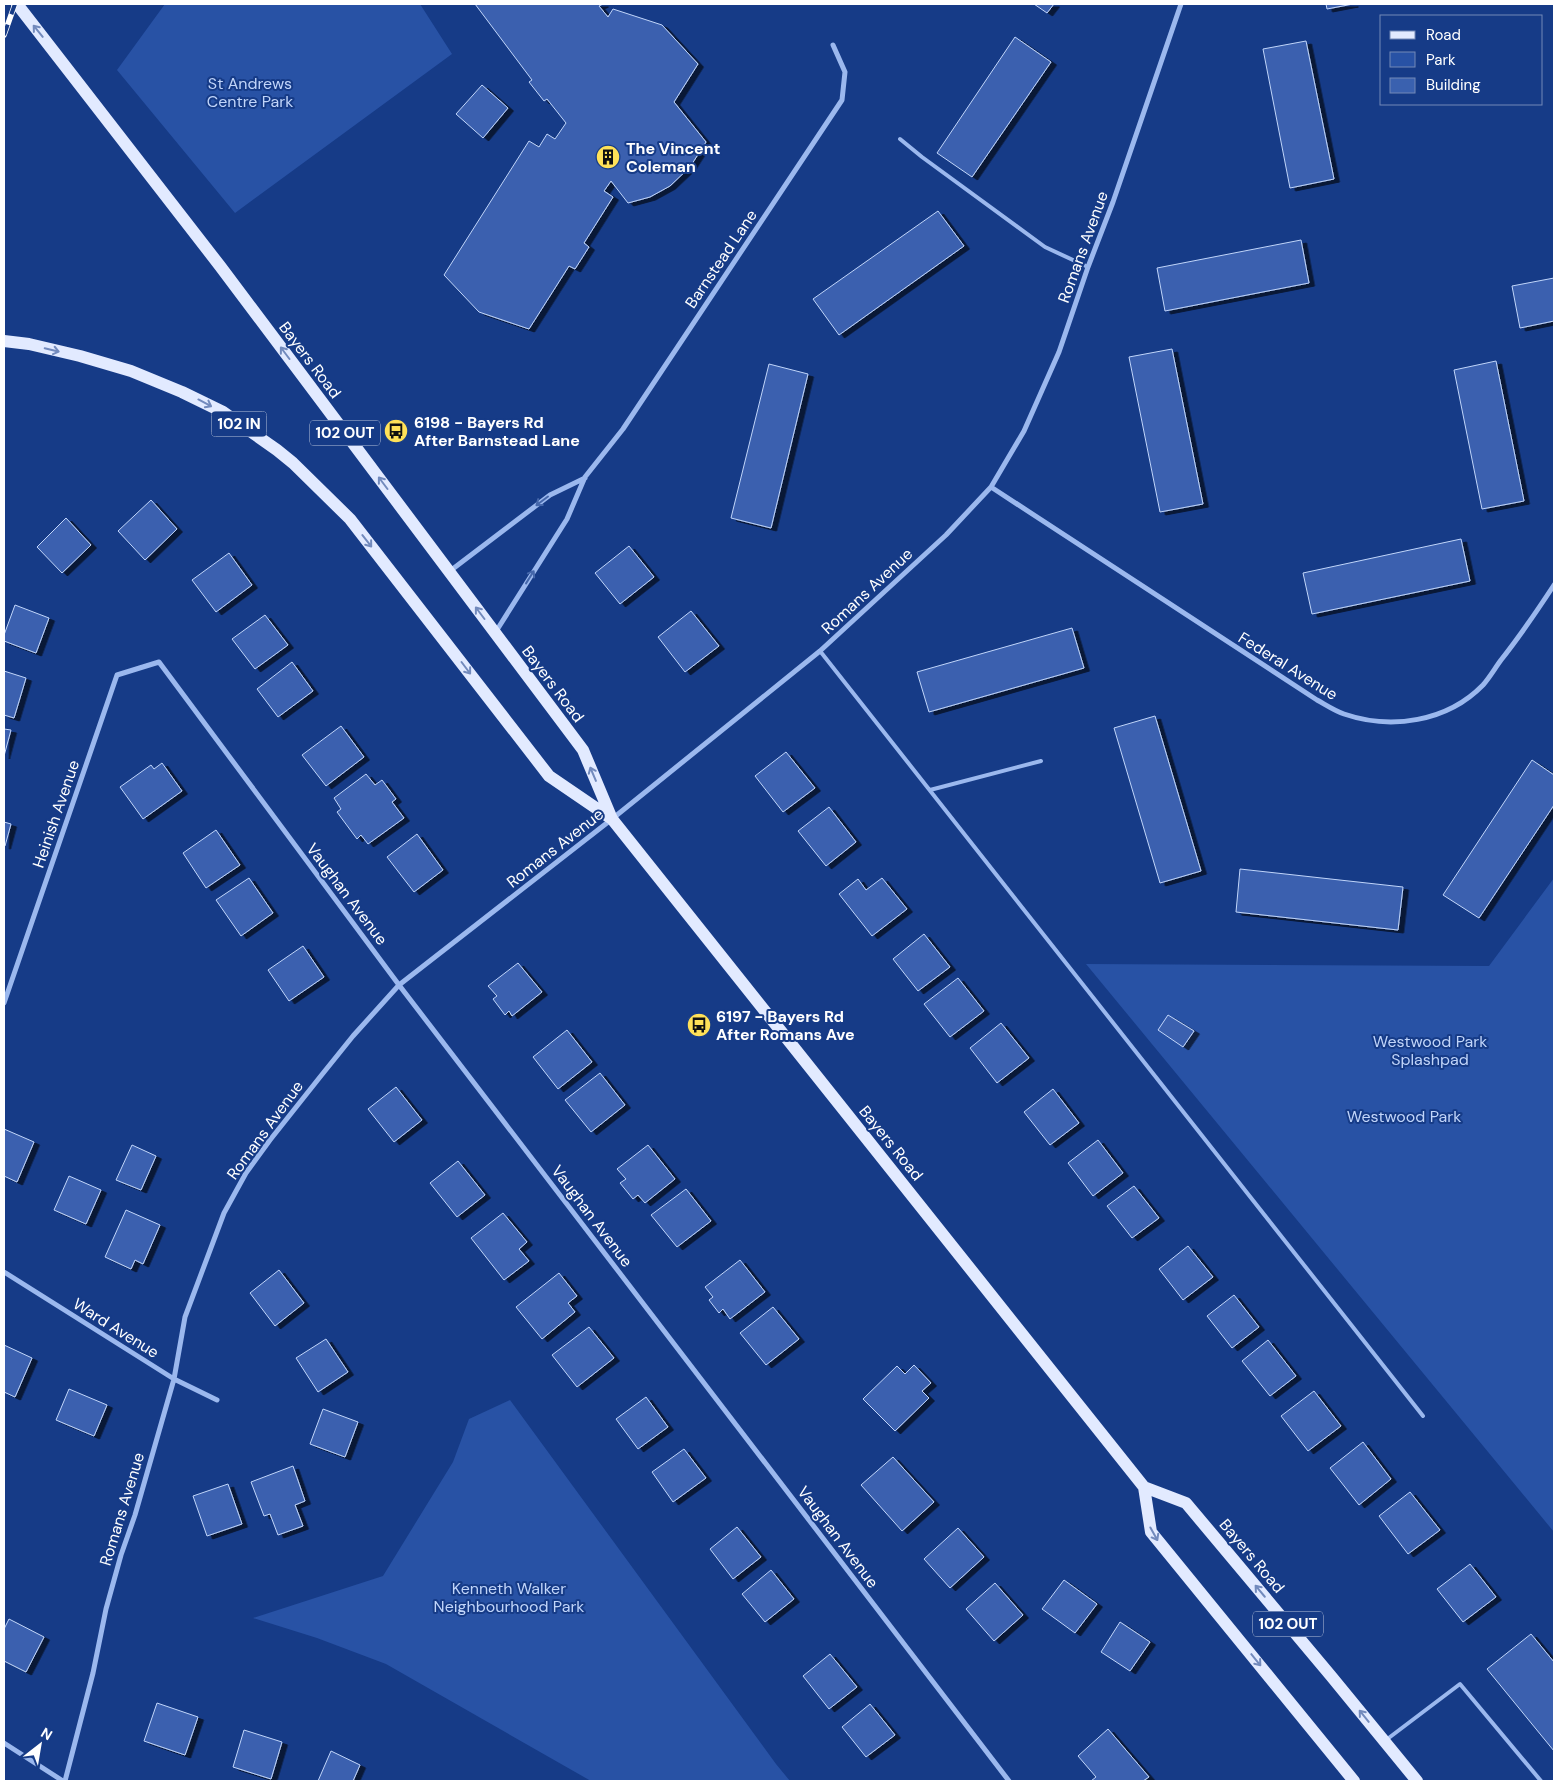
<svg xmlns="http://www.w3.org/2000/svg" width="1558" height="1785" font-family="'DM Sans',sans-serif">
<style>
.green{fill:#2852a5}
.building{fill:#3a61af;stroke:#c1d5fa;filter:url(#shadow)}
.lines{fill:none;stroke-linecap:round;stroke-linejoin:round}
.service{stroke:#9bb8ee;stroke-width:4}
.minor{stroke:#9bb8ee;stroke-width:5}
.primary{stroke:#e2eaff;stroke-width:12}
.rail-casing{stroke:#fff;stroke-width:5.5}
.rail{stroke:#163b87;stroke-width:4;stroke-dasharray:11;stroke-linecap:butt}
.oneway{stroke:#728abd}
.oneway2{stroke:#4567ab}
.labels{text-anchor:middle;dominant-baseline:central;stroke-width:4;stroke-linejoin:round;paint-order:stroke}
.shield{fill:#163b87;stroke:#b9c4db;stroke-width:1}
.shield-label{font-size:15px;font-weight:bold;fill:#fff}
.park-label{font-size:16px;fill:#c1d5fa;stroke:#163b87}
.poi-label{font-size:16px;font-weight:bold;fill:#fff;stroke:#163b87;text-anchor:start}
.street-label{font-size:16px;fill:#fff;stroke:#163b87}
</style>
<defs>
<filter id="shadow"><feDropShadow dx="5.5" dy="3" stdDeviation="0" flood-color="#0009"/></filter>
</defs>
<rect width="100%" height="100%" fill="#163b87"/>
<path class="green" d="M165 4H420L452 54 235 213 117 70Z
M1554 878V1532L1086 964 1489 966Z
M510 1400 776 1764 790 1781H591L386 1664 317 1638 253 1618 383 1576 453 1462 469 1419Z"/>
<path class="building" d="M475 4H603L599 6 608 17 613 9 662 25 698 64 674 102 706 142 690 167 670 186 650 197 628 203 611 181 604 191 613 197 584 243 589 247 575 269 569 266 529 329 479 312 444 275 529 141 539 147 547 134 555 139 566 123 547 99 544 101 529 82 532 80Z
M1034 4H1054L1047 13Z
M1326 4H1353L1327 9Z
M1015 37 1051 62 972 177 937 153Z
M1306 41 1334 179 1290 188 1263 49Z
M482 85 508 108 483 138 456 114Z
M938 211 964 246 839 335 813 299Z
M1301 240 1309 283 1165 311 1157 268Z
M1554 278V321L1520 328 1512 286Z
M1172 349 1203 504 1160 512 1129 357Z
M1496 361 1524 501 1482 509 1454 370Z
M769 364 808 374 771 528 731 518Z
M151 500 177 529 145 560 118 531Z
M66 518 91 545 62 573 37 547Z
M1461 539 1470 581 1312 614 1303 573Z
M629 546 654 577 620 604 595 573Z
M229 553 252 585 216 612 192 580Z
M15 605 49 618 36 653 4 641V635Z
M691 611 719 646 685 672 658 637Z
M265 615 288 645 255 669 232 639Z
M1072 628 1084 668 929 712 917 672Z
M292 662 313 691 278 717 257 689Z
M4 671 26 678 14 718 4 715Z
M1155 716 1201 871 1160 883 1114 728Z
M341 726 364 757 326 786 302 755Z
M4 729 11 730 4 756Z
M786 752 815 788 783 812 755 776Z
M1532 760 1554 775V805L1479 918 1443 895Z
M162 763 182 791 143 819 120 787 151 765 154 769Z
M366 774 375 785 382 780 396 799 392 802 404 818 368 844 361 835 357 839 337 812 341 809 334 798Z
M829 807 856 842 826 866 798 831Z
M4 822 11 824 5 846H4Z
M216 830 240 865 206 888 183 853Z
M417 834 443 870 414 892 387 857Z
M1240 869 1403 887 1398 930 1236 912Z
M249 878 273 913 241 936 216 900Z
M882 878 907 909 872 936 839 894 858 879 866 890Z
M924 934 950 967 918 991 893 959Z
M303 946 324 977 289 1001 268 970Z
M518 963 542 992 512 1016 509 1011 505 1015 493 999 497 996 488 986Z
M958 978 984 1011 950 1037 924 1004Z
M1168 1015 1194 1031 1183 1047 1158 1030Z
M1001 1023 1029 1058 997 1083 970 1048Z
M567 1030 592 1062 558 1089 533 1057Z
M600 1073 625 1105 591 1132 565 1100Z
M396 1087 422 1120 394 1142 368 1109Z
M1053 1089 1079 1123 1050 1145 1024 1112Z
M4 1129 34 1142 17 1182 4 1176Z
M1098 1140 1123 1173 1093 1196 1068 1163Z
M132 1145 156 1156 141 1190 116 1180Z
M648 1145 675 1179 645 1203 638 1195 633 1199 620 1183 626 1179 617 1169Z
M458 1161 485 1195 457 1217 430 1183Z
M69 1176 101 1190 86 1224 54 1210Z
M1134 1186 1159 1218 1132 1238 1107 1206Z
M686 1189 711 1221 677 1247 651 1215Z
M126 1210 160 1225 143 1264 135 1260 131 1269 105 1257Z
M503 1213 527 1242 519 1249 529 1261 504 1280 471 1238Z
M1188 1246 1213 1277 1183 1300 1159 1269Z
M740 1260 765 1292 730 1319 723 1309 719 1313 709 1300 713 1297 705 1287Z
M279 1270 304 1303 275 1326 250 1293Z
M559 1273 577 1296 568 1303 575 1312 542 1339 516 1307Z
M1234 1295 1259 1327 1232 1348 1207 1316Z
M773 1307 799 1339 766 1365 740 1333Z
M589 1327 614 1358 577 1387 552 1355Z
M326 1339 348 1372 318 1392 296 1358Z
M1268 1340 1296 1376 1270 1396 1242 1361Z
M4 1345 32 1358 15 1397 4 1392Z
M914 1365 931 1383 922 1391 929 1398 895 1431 863 1399 897 1366 905 1374Z
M69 1389 107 1405 94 1436 56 1420Z
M1314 1391 1341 1426 1308 1451 1281 1416Z
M646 1397 668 1427 638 1449 616 1419Z
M323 1409 358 1422 345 1457 310 1444Z
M1363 1442 1391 1479 1359 1505 1330 1468Z
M684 1449 706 1478 673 1502 652 1472Z
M893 1457 934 1502 902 1531 861 1485Z
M293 1466 305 1501 295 1505 303 1526 278 1535 270 1514 264 1516 251 1482Z
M228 1484 242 1524 207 1536 193 1496Z
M1410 1492 1440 1530 1408 1554 1379 1516Z
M737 1527 761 1557 733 1579 710 1549Z
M958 1528 984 1557 950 1588 924 1559Z
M1470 1564 1496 1597 1463 1622 1437 1589Z
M771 1570 794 1599 765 1622 742 1594Z
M1064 1580 1097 1604 1075 1633 1042 1609Z
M995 1583 1023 1615 994 1641 966 1609Z
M9 1619 44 1637 26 1672 4 1661V1629Z
M1120 1622 1150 1642 1130 1671 1101 1652Z
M1531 1634 1554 1662V1751L1487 1669Z
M830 1654 857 1687 829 1709 803 1676Z
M157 1703 198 1717 185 1755 144 1741Z
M870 1704 895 1735 866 1757 842 1727Z
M1108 1729 1149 1777 1143 1781H1091L1096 1777 1078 1756Z
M244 1730 282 1742 271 1779 233 1767Z
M331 1751 360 1765 353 1781H318Z"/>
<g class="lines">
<path class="service" d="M900 139 922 157 1045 247 1088 267
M820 651 1423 1416
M930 790 1041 761
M1386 1740 1460 1684 1541 1781"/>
<path class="minor" d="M991 487 1317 700C1326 705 1335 711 1344 714 1391 730 1447 722 1483 685 1490 677 1495 668 1501 660 1520 636 1537 611 1554 585
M450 571 550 495 585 478
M495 633 567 519 585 477 623 429 842 100 845 72 833 45
M4 1003 117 675 159 662 399 985 1009 1781
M4 1272 174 1379 217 1400
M4 1743 63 1781
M65 1781 93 1673 106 1609 121 1555 135 1515 174 1379 185 1317 224 1213 246 1173 270 1140 320 1077 353 1036 399 985 612 819 820 651 946 535 991 487 1024 431 1059 352 1088 267 1113 202 1181 4"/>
<path class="primary" d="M17 4 220 266 583 750 612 819 1144 1487 1151 1532 1354 1781
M4 341 29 344 80 356 131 371 182 392 223 412 277 450 293 463 350 519 549 776 612 819
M1144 1487 1186 1503 1331 1676 1417 1781"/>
<g class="rail-casing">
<path id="rail" d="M4 35 15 4"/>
</g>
<use href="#rail" class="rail"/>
</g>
<defs><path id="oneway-shaft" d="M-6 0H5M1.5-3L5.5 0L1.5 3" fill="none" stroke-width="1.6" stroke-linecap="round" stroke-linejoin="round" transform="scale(1.25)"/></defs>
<g class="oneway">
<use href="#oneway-shaft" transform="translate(38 31) rotate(-129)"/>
<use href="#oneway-shaft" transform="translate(52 350) rotate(13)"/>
<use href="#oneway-shaft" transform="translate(285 353) rotate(-127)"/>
<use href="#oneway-shaft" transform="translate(205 403) rotate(28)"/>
<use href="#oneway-shaft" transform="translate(383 483) rotate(-127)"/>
<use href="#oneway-shaft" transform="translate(367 541) rotate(52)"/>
<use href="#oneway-shaft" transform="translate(480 613) rotate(-127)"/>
<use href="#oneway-shaft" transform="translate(466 668) rotate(53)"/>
<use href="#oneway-shaft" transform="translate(593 774) rotate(-113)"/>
<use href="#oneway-shaft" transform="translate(1154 1534) rotate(61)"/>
<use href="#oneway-shaft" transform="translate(1260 1591) rotate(-130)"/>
<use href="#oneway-shaft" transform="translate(1256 1660) rotate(51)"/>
<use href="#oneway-shaft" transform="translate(1364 1716) rotate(-129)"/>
</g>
<g class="oneway2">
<use href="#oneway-shaft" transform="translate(542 501) rotate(143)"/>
<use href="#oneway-shaft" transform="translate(530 577) rotate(-58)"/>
</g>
<defs>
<g id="building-disc" transform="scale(1.25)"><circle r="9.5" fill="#ffe158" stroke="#163b87"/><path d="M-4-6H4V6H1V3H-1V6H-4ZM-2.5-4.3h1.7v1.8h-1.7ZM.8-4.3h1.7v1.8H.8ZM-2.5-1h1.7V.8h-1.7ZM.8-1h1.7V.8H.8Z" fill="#111"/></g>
<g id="bus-disc" transform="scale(1.25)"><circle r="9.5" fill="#ffe158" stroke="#163b87"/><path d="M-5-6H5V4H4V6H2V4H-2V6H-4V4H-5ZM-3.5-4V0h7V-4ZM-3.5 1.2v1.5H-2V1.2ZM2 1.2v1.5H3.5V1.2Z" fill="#111"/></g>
</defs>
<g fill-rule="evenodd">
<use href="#building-disc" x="608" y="157"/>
<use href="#bus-disc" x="396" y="431"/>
<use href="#bus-disc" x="699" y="1025"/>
</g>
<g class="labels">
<g class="shield">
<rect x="211.5" y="411.5" width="55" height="25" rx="4"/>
<rect x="310" y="420.5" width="70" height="25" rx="4"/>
<rect x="1253" y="1611.5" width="70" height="25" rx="4"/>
</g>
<g class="shield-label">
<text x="239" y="424">102 IN</text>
<text x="345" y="433">102 OUT</text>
<text x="1288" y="1624">102 OUT</text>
</g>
<g class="park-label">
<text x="250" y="83">St Andrews<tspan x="250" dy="18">Centre Park</tspan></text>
<text x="1430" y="1041">Westwood Park<tspan x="1430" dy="18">Splashpad</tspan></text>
<text x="1404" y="1116">Westwood Park</text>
<text x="509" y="1588">Kenneth Walker<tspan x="509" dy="18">Neighbourhood Park</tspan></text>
</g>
<g class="poi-label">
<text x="626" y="148">The Vincent<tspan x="626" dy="18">Coleman</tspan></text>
<text x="414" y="422">6198 - Bayers Rd<tspan x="414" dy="18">After Barnstead Lane</tspan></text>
<text x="716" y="1016">6197 - Bayers Rd<tspan x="716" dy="18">After Romans Ave</tspan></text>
</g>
<g class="street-label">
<text transform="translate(1083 247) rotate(-70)">Romans Avenue</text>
<text transform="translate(721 259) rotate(-56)">Barnstead Lane</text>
<text transform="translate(310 360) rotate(53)">Bayers Road</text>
<text transform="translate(867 591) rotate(-43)">Romans Avenue</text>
<text transform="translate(1288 666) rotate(32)">Federal Avenue</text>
<text transform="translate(553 684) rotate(53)">Bayers Road</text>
<text transform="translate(56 814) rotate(-71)">Heinish Avenue</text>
<text transform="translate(555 848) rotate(-38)">Romans Avenue</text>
<text transform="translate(347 894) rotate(53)">Vaughan Avenue</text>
<text transform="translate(265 1130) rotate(-54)">Romans Avenue</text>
<text transform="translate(891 1143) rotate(51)">Bayers Road</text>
<text transform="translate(592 1216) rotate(53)">Vaughan Avenue</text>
<text transform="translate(116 1328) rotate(32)">Ward Avenue</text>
<text transform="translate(122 1509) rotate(-73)">Romans Avenue</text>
<text transform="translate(838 1537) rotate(53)">Vaughan Avenue</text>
<text transform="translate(1252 1556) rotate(50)">Bayers Road</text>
</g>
</g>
<rect width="1558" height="1785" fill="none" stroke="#ffffff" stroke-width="10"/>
<rect x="1380" y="15" width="162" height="90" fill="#163b87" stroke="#7389b7"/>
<rect x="1390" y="31" width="25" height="8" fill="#e2eaff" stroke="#7389b7"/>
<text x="1426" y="40" font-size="15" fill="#ffffff">Road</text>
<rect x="1390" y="52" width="25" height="15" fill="#2852a5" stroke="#7389b7"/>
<text x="1426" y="65" font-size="15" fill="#ffffff">Park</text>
<rect x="1390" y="78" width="25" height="15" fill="#3a61af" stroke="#7389b7"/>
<text x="1426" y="90" font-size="15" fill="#ffffff">Building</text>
<g transform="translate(40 1745) rotate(31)" stroke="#163b87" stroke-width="4" paint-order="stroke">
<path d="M0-4L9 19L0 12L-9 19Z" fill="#ffffff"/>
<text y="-8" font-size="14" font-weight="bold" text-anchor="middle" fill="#ffffff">N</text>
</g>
</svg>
